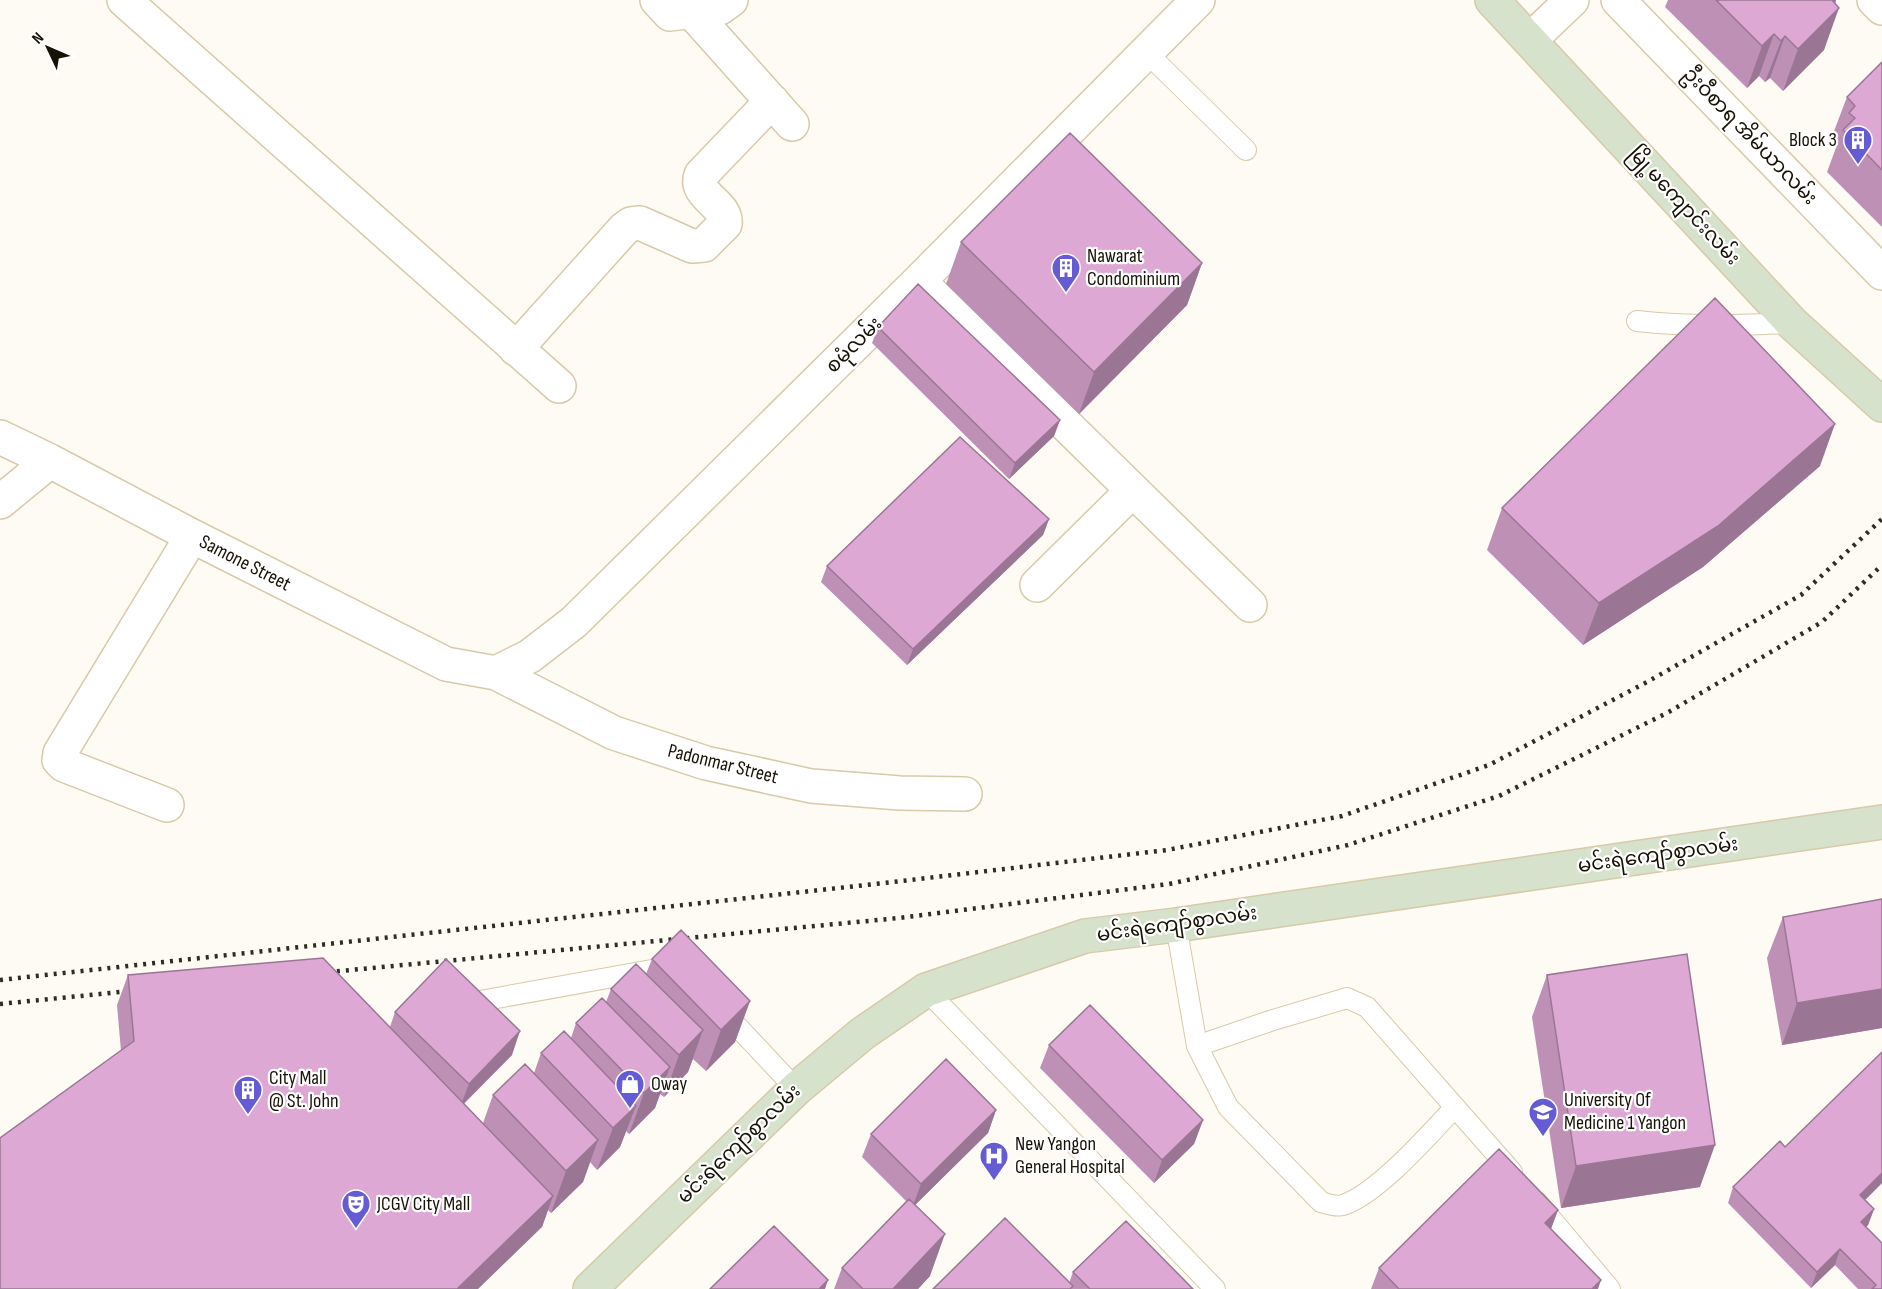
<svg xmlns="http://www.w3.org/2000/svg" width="1882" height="1289" font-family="'Sofia Sans Condensed','Noto Sans Myanmar',sans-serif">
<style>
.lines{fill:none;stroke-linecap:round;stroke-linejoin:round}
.service-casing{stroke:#d7caa8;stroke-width:22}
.minor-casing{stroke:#d7caa8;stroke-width:36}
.secondary-casing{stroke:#d7caa8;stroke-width:36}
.service{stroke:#fff;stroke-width:20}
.minor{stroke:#fff;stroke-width:33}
.secondary{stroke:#d7e2cd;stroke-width:33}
.rail{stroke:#302c20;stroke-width:4.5;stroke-dasharray:3 6;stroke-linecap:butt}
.wall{fill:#bf90b6}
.shaded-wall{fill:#9b7694}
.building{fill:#dea8d4;stroke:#9b7694;stroke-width:1.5}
.labels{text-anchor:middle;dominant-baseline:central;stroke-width:4.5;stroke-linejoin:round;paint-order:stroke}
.street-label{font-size:20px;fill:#171206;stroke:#fff}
.poi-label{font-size:20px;fill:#171206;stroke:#fff;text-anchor:start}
</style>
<rect width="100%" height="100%" fill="#fefbf4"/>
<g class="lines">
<g class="service-casing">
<path id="service" d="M1146 52 1246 150
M1637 321C1689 327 1740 325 1792 323
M1176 925 1197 1046 1228 1107 1321 1202C1327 1204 1337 1207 1343 1205 1377 1194 1429 1135 1454 1108
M926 990 1215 1289
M480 1001 674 966
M722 1010 796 1089
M1197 1046 1270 1021 1347 998 1367 1007 1512 1172
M1537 1202 1610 1289"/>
</g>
<g class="minor-casing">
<path id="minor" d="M124 0 559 386
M657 0 670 14 720 8 731 0
M1618 0 1882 273
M1874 0 1882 8
M691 11 792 124
M1530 40 1572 0
M919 281 1250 605
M516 349 624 229 631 224 640 223 692 246 704 245 725 224C728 204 693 196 701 175L772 101
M0 437 50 461 192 536 446 664 496 673 614 733 706 763 811 786 900 793 965 794
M0 502 50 461
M1037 585 1132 491
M496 673 530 656 574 622 919 281 1198 0
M167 805 64 765 59 760 60 753 192 536"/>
</g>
<g class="secondary-casing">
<path id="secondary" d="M1492 0 1792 323 1882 405
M590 1289 796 1089 862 1034 926 990 1085 936 1176 925 1882 822"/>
</g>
<use href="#service" class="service"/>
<use href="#minor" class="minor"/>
<use href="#secondary" class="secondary"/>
<path class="rail" d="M319 973 899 918 1169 884 1348 845 1499 796 1667 713 1822 622 1882 565
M0 980 893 882 1167 850 1342 816 1489 765 1647 682 1801 595 1882 519
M0 1004 140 990"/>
</g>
<path class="wall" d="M1668 0H1836L1824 50 1783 91 1770 78 1765 82 1759 76 1747 88 1665 7Z
M1882 62V227L1827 172 1837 145 1831 139 1847 97Z
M961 242 1202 263 1187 305 1079 414 946 284Z
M878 327 1060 420 1054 436 1009 479 872 343Z
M1820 466 1703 567 1583 645 1487 550 1502 508Z
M1049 519 1043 535 907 665 821 582 827 566Z
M1882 899V1028L1782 1045 1767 958 1783 917Z
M652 959 750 1001 735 1042 706 1071 693 1059 688 1072 664 1097 660 1094 655 1108 629 1134 626 1131 620 1147 597 1170 590 1162 583 1182 551 1213 548 1210 542 1227 121 1051 117 1005 128 975 390 1027 395 1012 512 1055 464 1104 483 1123 493 1095 534 1073 541 1053 571 1038 576 1023 606 1002 611 989 646 974Z
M1547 975 1700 1187 1561 1208 1532 1017Z
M1049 1045 1203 1120 1194 1144 1154 1183 1040 1068Z
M1882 1052V1183L1865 1200 1874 1209 1868 1225 1866 1227 1882 1289H1858L1835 1265 1811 1288 1728 1203 1733 1187 1785 1147Z
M996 1110 988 1133 915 1205 930 1276 918 1289H834L842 1268 906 1201 862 1157 871 1134Z
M1558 1210 1551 1229 1598 1289H1371L1379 1268Z
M1073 1272 1193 1289H933L1069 1283Z"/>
<path class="shaded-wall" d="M1832 0H1836L1830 17 1839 8 1824 50 1783 91 1798 49Z
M1774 34 1759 76 1747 88 1762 46Z
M1785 36 1770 78 1765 82 1781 41Z
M1202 263 1187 305 1079 414 1094 372Z
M1060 420 1054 436 1009 479 1015 463Z
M1835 424 1820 466 1703 567 1583 645 1599 603Z
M1049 519 1043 535 907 665 913 649Z
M1882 989V1028L1782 1045 1797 1003Z
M750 1001 735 1042 706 1071 721 1030Z
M703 1030 688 1072 664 1097 679 1055Z
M520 1031 512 1055 460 1107 469 1084Z
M670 1067 655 1108 629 1134 644 1093Z
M636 1106 620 1147 597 1170 613 1128Z
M996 1110 988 1133 912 1208 921 1184Z
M1203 1120 1194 1144 1154 1183 1162 1160Z
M598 1140 583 1182 551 1213 566 1171Z
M1715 1145 1700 1187 1561 1208 1576 1166Z
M1882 1173V1183L1854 1211 1860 1195Z
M553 1196 542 1227 478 1289H457Z
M1874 1209 1868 1225 1855 1238 1861 1222Z
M1558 1210 1549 1234 1545 1223Z
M945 1234 930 1276 918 1289H893Z
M1840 1249 1835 1265 1811 1288 1817 1272Z
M828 1280 825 1289H819Z
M1601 1280 1598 1289H1592Z"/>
<path class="building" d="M1716 0H1832L1839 8 1798 49 1785 36 1781 41 1774 34 1762 46Z
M1882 62V170L1843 130 1855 118 1849 113 1855 106 1847 97Z
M1070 133 1202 263 1094 372 961 242Z
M918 284 1060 420 1015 463 878 327Z
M1715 298 1835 424 1718 526 1599 603 1502 508Z
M960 437 1049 519 913 649 827 566Z
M1882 899V989L1797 1003 1783 917Z
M681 930 750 1001 721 1030 652 959Z
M1687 954 1715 1145 1576 1166 1547 975Z
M323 958 553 1196 457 1289H0V1138L134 1041 128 975Z
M446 959 520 1031 469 1084 395 1012Z
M636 964 703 1030 679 1055 611 989Z
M602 998 670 1067 644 1093 576 1023Z
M1090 1005 1203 1120 1162 1160 1049 1045Z
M564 1031 636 1106 613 1128 541 1053Z
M1882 1052V1173L1860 1195 1874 1209 1861 1222 1882 1243V1289H1872L1876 1285 1840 1249 1817 1272 1733 1187 1780 1141 1785 1147Z
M946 1059 996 1110 921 1184 871 1134Z
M525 1064 598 1140 566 1171 493 1095Z
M1499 1149 1558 1210 1545 1223 1601 1280 1592 1289H1399L1379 1268Z
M909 1199 945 1234 893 1289H863L842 1268Z
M1005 1218 1073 1286 1070 1289H933Z
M1126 1221 1193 1289H1090L1073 1272Z
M774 1226 828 1280 819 1289H710Z"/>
<defs>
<g id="building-pin" transform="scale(1.5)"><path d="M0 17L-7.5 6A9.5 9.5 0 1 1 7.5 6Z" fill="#655bd4" stroke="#fff"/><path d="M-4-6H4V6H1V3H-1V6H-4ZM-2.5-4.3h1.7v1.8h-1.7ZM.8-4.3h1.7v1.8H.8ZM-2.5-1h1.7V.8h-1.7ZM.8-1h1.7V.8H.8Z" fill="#fff"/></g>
<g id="shop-pin" transform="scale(1.5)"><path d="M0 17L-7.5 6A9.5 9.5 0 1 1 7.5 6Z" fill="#655bd4" stroke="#fff"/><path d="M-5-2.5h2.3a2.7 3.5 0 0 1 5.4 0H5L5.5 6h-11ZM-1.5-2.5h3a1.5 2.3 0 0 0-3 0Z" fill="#fff"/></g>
<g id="university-pin" transform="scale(1.5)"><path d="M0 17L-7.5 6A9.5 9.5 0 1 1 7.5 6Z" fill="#655bd4" stroke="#fff"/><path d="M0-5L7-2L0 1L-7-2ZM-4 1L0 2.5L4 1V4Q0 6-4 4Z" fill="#fff"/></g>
<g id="hospital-pin" transform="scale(1.5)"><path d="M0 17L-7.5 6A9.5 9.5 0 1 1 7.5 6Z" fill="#655bd4" stroke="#fff"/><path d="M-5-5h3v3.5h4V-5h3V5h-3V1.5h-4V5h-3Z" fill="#fff"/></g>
<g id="theatre-pin" transform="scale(1.5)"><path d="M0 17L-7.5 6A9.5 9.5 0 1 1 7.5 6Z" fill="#655bd4" stroke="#fff"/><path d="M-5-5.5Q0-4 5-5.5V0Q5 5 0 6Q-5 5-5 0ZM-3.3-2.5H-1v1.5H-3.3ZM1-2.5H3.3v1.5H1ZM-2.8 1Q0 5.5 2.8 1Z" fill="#fff"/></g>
</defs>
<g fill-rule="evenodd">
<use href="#building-pin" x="1858" y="140"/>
<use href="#building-pin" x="1066" y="268"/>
<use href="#shop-pin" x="630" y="1084"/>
<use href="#building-pin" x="248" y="1090"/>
<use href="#university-pin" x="1543" y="1112"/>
<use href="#hospital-pin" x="994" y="1156"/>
<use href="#theatre-pin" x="356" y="1204"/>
</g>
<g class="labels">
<g class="street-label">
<text transform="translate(1750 136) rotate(46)">ဦးဝီစာရ အိမ်ယာလမ်း</text>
<text transform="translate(1684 206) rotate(47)">မြို့မကျောင်းလမ်း</text>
<text transform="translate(854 345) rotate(-45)">စမုံလမ်း</text>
<text transform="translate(245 563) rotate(27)">Samone Street</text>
<text transform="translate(723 764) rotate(14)">Padonmar Street</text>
<text transform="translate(1658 855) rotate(-8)">မင်းရဲကျော်စွာလမ်း</text>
<text transform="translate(1177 924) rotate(-8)">မင်းရဲကျော်စွာလမ်း</text>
<text transform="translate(739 1144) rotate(-44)">မင်းရဲကျော်စွာလမ်း</text>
</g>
<g class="poi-label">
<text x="1837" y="140" text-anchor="end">Block 3</text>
<text x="1087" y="256">Nawarat<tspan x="1087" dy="23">Condominium</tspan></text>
<text x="269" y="1078">City Mall<tspan x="269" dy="23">@ St. John</tspan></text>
<text x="651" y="1084">Oway</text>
<text x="1564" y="1100">University Of<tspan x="1564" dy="23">Medicine 1 Yangon</tspan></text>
<text x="1015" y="1144">New Yangon<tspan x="1015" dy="23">General Hospital</tspan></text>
<text x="377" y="1204">JCGV City Mall</text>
</g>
</g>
<g transform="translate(48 48) rotate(314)" stroke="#ffffff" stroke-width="4.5" paint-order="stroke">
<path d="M0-4.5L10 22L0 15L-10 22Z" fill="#171206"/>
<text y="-9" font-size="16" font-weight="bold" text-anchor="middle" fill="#171206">N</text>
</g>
</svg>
